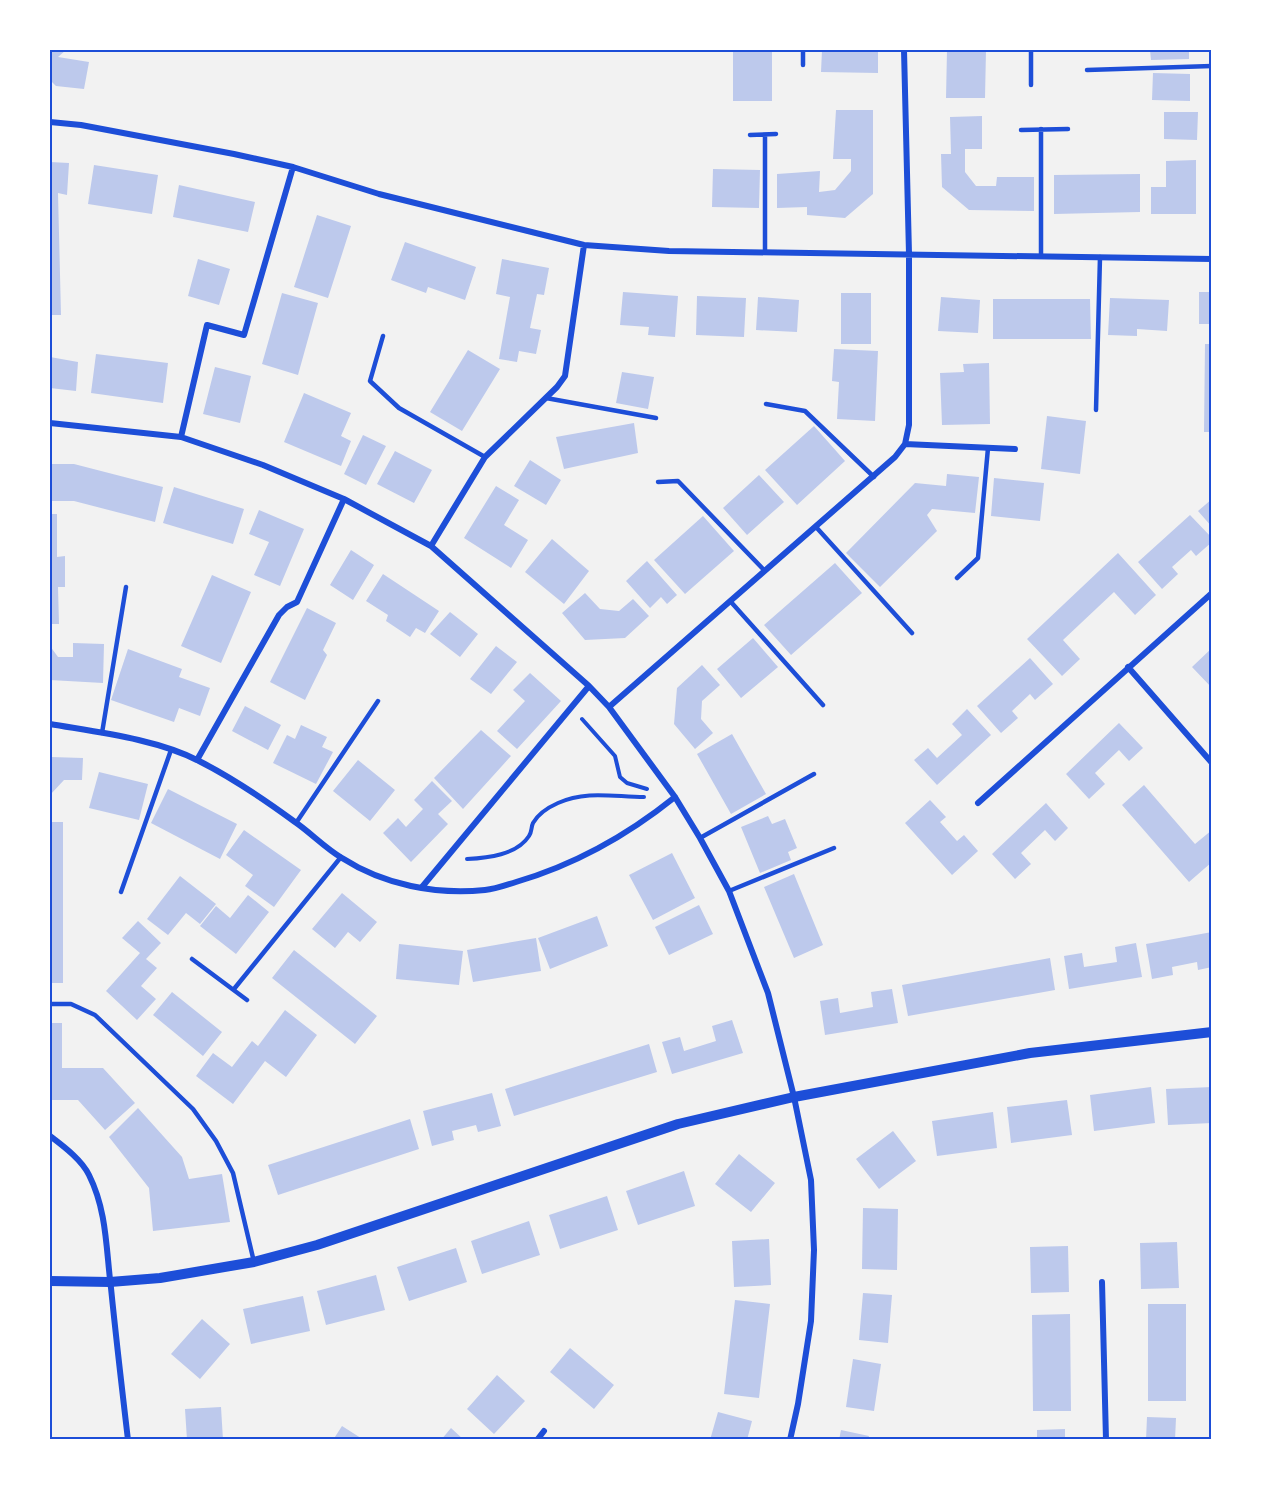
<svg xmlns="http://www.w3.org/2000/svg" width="1261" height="1489" font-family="'Roboto Condensed',sans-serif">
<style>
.building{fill:#bdc9ec}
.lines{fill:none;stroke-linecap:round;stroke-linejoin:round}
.path{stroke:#1d4ed8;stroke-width:4}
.service{stroke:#1d4ed8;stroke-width:4.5}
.minor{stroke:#1d4ed8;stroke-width:6}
.tertiary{stroke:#1d4ed8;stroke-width:10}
.neatline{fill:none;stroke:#1d4ed8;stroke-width:2}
</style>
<rect width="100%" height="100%" fill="#f2f2f2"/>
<path class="building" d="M50 50H66L58 57 89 62 84 89 56 86 50 80Z
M733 50H772V101H733Z
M822 50H878V73L821 72Z
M947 50H986L985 98H946Z
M1150 50H1189V59L1151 60Z
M1153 73 1190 74V101L1152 100Z
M836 110H873V194L845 218 807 215V207L777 208V174L820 171 819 192 835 190 851 171V159H833Z
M1164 112H1198L1197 140 1164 139Z
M982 116V149H965V172L976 186H996L997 177H1034V211L969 210 942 187 941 154H951L950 117Z
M1196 160V214H1151V187H1166V161Z
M50 162 69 163 67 195 58 193 61 315H50Z
M94 165 158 175 152 214 88 204Z
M713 169 760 170 759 208 712 207Z
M1140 174V212L1054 214V175Z
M179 185 255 202 248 232 173 217Z
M317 215 351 226 328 298 294 287Z
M405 242 476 267 465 300 428 287 426 293 391 280Z
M198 259 230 269 219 305 188 296Z
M502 259 549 268 544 295 537 294 530 328 541 330 536 354 519 351 517 362 499 359 510 297 496 294Z
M623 292 678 296 675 337 648 335 649 327 620 325Z
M1199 292H1212V324H1199Z
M282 293 318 303 298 375 262 364Z
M841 293H871V344H841Z
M697 296 746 298 744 337 696 335Z
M758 297 799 300 797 332 756 330Z
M941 297 980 300 978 333 938 331Z
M1110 298 1169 300 1167 331 1137 329V336L1108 335Z
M993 299H1090L1091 339H993Z
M1205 344H1212V432H1204Z
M834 349 878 351 875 421 837 419 839 382 832 381Z
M468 350 500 369 462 431 430 412Z
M96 354 168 363 163 403 91 393Z
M50 357 78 362 76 391 50 388Z
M989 363 990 424 942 425 940 373 964 372 963 364Z
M215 367 251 376 240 423 203 414Z
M622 372 654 377 648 409 616 403Z
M304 393 351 413 341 436 351 441 341 466 284 442Z
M1047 416 1086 421 1080 474 1041 469Z
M634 423 638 453 564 469 556 437Z
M814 426 845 461 797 505 765 470Z
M363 435 386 446 366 485 344 474Z
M395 451 432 470 414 503 377 484Z
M530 460 561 480 546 505 514 486Z
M50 464H74L163 487 155 522 74 501H50Z
M947 474 979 477 975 513 932 509 927 515 937 531 880 587 846 553 915 483 946 486Z
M759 475 784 502 747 535 723 508Z
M994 478 1044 483 1040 521 991 516Z
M496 486 519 500 504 525 528 540 511 568 464 538Z
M174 487 244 509 233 544 163 523Z
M1212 499V527L1198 511Z
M259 510 304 529 280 586 254 575 269 542 249 534Z
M50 514H57V557L65 556V587H58L59 624H50Z
M1190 515 1212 538V542L1196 556 1191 550 1172 567 1178 574 1162 589 1138 562Z
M703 516 734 551 685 594 654 560Z
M552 539 589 571 564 604 525 572Z
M351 550 374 565 353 600 330 585Z
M1118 553 1156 595 1135 615 1114 592 1063 640 1080 659 1062 676 1027 639Z
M647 561 677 595 667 604 661 597 650 608 626 581Z
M835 563 862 593 791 655 764 625Z
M383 574 439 611 425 633 416 628 410 637 386 621 388 615 366 601Z
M212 575 251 592 221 663 181 646Z
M585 593 600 609 619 611 633 599 649 616 625 638 585 640 562 613Z
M307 608 336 623 323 650 327 655 305 700 270 682Z
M450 612 478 634 460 657 430 634Z
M753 638 778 667 741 698 717 669Z
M73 643 104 644 103 683 50 680V646L58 657H73Z
M496 646 517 662 491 694 470 679Z
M1212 648V688L1192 667Z
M128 649 182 669 179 677 210 688 200 716 179 708 174 722 111 700Z
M1030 658 1053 684 1035 700 1030 694 1012 711 1018 718 1001 733 977 706Z
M702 665 720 685 702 701 701 719 713 733 695 749 674 724 677 688Z
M530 673 561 701 517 749 497 731 525 701 513 690Z
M245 706 281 725 268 750 232 731Z
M967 709 991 735 937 785 914 760 928 748 937 758 962 735 952 724Z
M1119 723 1143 748 1129 761 1119 750 1095 773 1105 784 1089 799 1066 774Z
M301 725 327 737 322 747 333 752 316 784 273 763 287 735 295 739Z
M481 730 511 756 463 809 434 778Z
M732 734 766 794 731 814 697 754Z
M51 757 83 758 82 780H64L50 795V759Z
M358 760 395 790 370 821 333 791Z
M99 772 148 784 139 820 89 808Z
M432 781 452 801 438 814 448 824 411 862 383 833 398 818 406 827 423 809 414 800Z
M1144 785 1195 844 1212 830V862L1189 882 1122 805Z
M168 789 237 824 220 859 151 823Z
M930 800 946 817 940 822 957 841 964 835 978 851 952 875 905 823Z
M1046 803 1068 828 1055 841 1045 830 1021 853 1031 864 1015 879 992 854Z
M768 816 772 824 785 819 797 848 788 852 791 860 760 873 741 827Z
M50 822H63V983H50Z
M244 830 301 870 274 907 245 886 253 875 226 855Z
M672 853 695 898 653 920 629 875Z
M794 874 823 945 794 958 764 887Z
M180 876 216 904 200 924 186 913 168 935 147 919Z
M342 893 377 922 360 942 348 932 335 948 312 929Z
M248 895 269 912 236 954 200 926 216 906 230 918Z
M699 905 713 934 669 955 655 927Z
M597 916 608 946 550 969 538 938Z
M138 921 161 943 146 959 157 968 141 986 156 999 137 1020 106 991 140 953 122 938Z
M1212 932V967L1198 970 1197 962 1172 967 1173 975 1152 979 1146 944Z
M536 938 541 971 473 982 467 950Z
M1136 943 1142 977 1069 989 1064 956 1082 953 1084 967 1117 962 1115 947Z
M399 944 463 951 459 985 396 979Z
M294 950 377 1016 355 1044 272 978Z
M1050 958 1055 990 908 1016 902 985Z
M892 989 898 1023 825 1035 820 1001 838 998 840 1013 873 1007 871 992Z
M172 992 222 1032 203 1056 153 1015Z
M285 1010 317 1035 286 1077 265 1061 233 1104 196 1076 213 1053 232 1067 252 1041 258 1046Z
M732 1020 743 1053 672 1074 662 1042 680 1037 684 1051 716 1041 712 1026Z
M50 1023H62V1068H103L135 1103 105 1130 78 1100H50Z
M649 1044 657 1072 514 1116 505 1089Z
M1151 1087 1155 1123 1094 1131 1090 1095Z
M1212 1087V1123L1168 1125 1166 1089Z
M492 1093 501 1126 478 1132 476 1125 452 1131 454 1140 432 1146 423 1111Z
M1067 1100 1072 1135 1011 1143 1007 1107Z
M138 1108 182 1157 189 1179 222 1174 230 1222 153 1231 149 1188 109 1137Z
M993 1112 997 1148 937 1156 932 1121Z
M410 1119 419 1149 278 1195 268 1165Z
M893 1131 916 1161 879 1189 856 1159Z
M739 1154 775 1183 751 1212 715 1184Z
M684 1171 695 1206 638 1225 626 1191Z
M607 1196 618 1230 560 1249 549 1215Z
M863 1208 898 1209 897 1270 862 1269Z
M529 1221 540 1255 482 1274 471 1241Z
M769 1239 771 1285 734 1287 732 1241Z
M1177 1242 1179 1288 1141 1289 1140 1243Z
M1068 1246 1069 1292 1031 1293 1030 1247Z
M456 1248 467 1282 409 1301 397 1267Z
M376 1275 385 1310 326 1325 317 1291Z
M863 1293 892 1295 888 1343 859 1340Z
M303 1296 310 1331 251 1344 243 1309Z
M735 1300 770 1304 759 1398 724 1394Z
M1148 1304H1186V1401H1148Z
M1070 1314 1071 1411H1033L1032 1315Z
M202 1319 230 1344 200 1379 171 1354Z
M570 1348 614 1385 594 1409 550 1372Z
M853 1359 881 1364 874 1411 846 1407Z
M497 1375 525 1401 494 1434 467 1409Z
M221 1407 223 1440H187L185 1409Z
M718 1412 752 1421 747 1440H710Z
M1147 1417 1176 1418 1175 1440H1146Z
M342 1426 364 1440H333Z
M451 1428 464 1440H441Z
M1065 1429V1440H1037V1430Z
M841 1430 869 1436 868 1440H839Z"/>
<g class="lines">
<path class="path" d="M582 719 615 756 620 777 627 783 647 789
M467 859C487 858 517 855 529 836 532 832 531 827 533 823 538 814 549 807 558 803 586 790 615 797 644 797"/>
<path class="service" d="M803 50V65
M1031 50V85
M1087 70 1212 66
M1021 130 1068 129
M750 135 776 134
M765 252V135
M1041 256V129
M383 336 370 381 399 408 485 457
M546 398 656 418
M766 404 805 411 874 477
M1096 410 1100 257
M658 482 678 481 764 570
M816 527 912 633
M957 578 978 558 988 448
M731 602 823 705
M102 733 126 587
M296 823 378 701
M700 838 814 774
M729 891 834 848
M121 892 171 750
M192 959 247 1000
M234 989 341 857
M50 1004H71L95 1015 193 1109 216 1141 233 1173 254 1262"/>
<path class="minor" d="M50 122 81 125 234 154 293 167 379 194 584 245 669 251 1212 259
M50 423 181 437 263 465 344 499 431 546 589 686 609 707 675 797 700 838 729 891 768 993 794 1097 811 1180 814 1250 811 1321 798 1404 790 1440
M181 437 207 325 244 335 293 167
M905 444 1015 449
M431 546 485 457 557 387 565 376 584 245
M1128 667 1212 763
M609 707 895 457 905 444 909 425V254L904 50
M50 724C96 732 157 739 199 761 233 778 265 800 295 822 311 833 325 848 342 858 384 885 436 895 485 890 496 889 506 885 516 882 574 865 629 834 675 797
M197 760 279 615 287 607 297 602 344 499
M978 803 1212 593
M422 887 589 686
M50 1136C63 1146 81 1159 89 1175 107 1211 106 1249 111 1288 116 1338 122 1389 128 1440
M1102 1282 1106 1440
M537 1440 544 1431"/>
<path class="tertiary" d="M50 1281 110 1282 160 1278 254 1262 317 1245 678 1124 794 1097 1030 1053 1212 1032"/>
</g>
<rect width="1261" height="1489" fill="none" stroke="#ffffff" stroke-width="102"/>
<rect x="51" y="51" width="1159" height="1387" class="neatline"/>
</svg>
